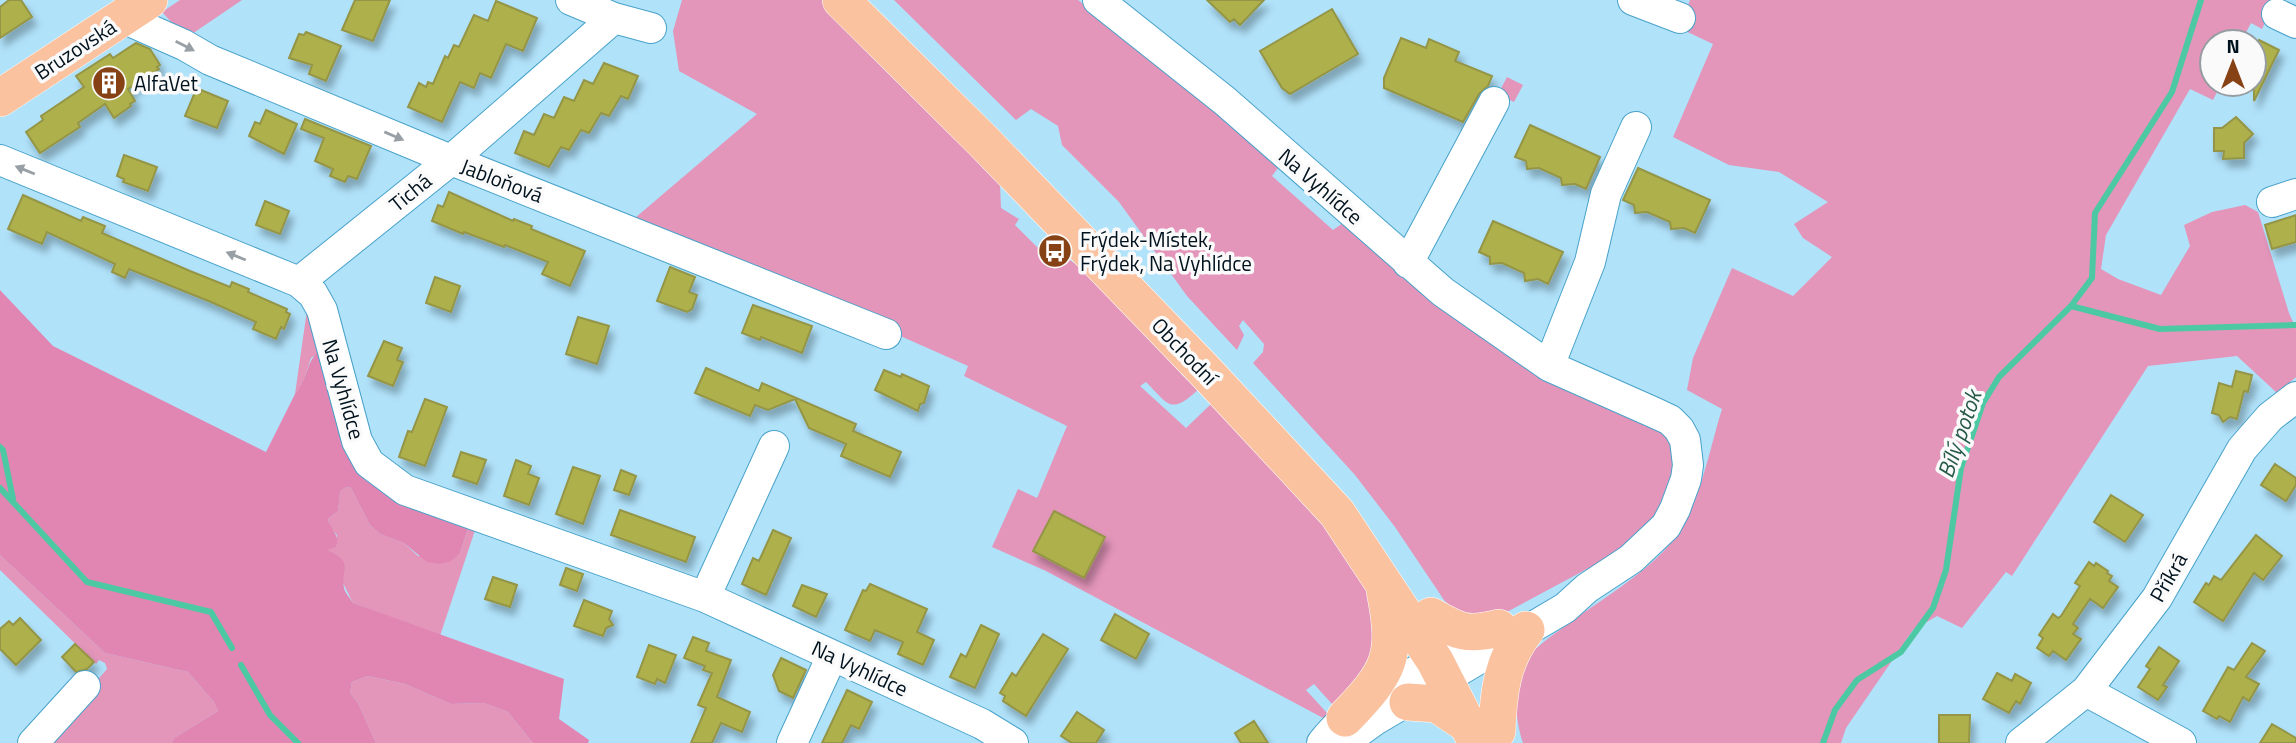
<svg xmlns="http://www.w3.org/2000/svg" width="2296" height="743" font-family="'Titillium Web',sans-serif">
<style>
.green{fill:#e395ba}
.forest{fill:#e186b3}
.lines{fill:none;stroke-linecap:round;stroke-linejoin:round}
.stream{stroke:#4cc9a3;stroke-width:6}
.building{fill:#aeb04b;stroke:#949546;stroke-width:2;filter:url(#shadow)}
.minor-casing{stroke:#48a2c9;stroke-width:32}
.major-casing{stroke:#fff;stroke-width:38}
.minor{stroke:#fff;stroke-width:30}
.major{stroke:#fbc2a0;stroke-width:37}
.oneway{fill:#99a0a5}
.labels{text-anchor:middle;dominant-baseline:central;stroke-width:7;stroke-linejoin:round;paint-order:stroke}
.street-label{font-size:21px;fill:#00121d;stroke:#fafafa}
.poi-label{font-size:21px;fill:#00121d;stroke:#fafafa;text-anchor:start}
.water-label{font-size:23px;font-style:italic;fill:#265949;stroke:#fafafa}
</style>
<defs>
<filter id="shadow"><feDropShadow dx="4.5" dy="8" stdDeviation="3.5" flood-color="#0004"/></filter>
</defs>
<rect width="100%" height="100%" fill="#b0e2fa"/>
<path class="green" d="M180 0H242L186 38 162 12Z
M682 0H823L962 139 1000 185 1001 208 1019 219 1015 225 1053 263 1063 255 1114 292 1183 372 1181 374 1198 390C1170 415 1169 405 1146 382L1140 386 1186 428 1211 404 1365 570 1385 647 1338 707 1332 704 1314 684 1306 690 1327 713 1325 719 1046 571 992 547 1018 489 1037 498 1067 426 964 376 968 366 635 218 757 114 679 71 673 31Z
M894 0H1078L1128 37 1276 161 1278 168 1272 176 1333 230 1343 223 1662 427 1671 444 1674 458 1670 486 1660 509 1645 530 1613 555 1490 621 1456 612 1444 600 1395 527 1355 475 1253 363 1263 352 1264 344 1243 320 1239 326 1244 335 1237 350 1187 296 1119 202 1062 145 1058 126 1031 109 1016 120Z
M1690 0H2275L2262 29 2251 23 2241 42H2212V84H2221L2213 100 2190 89 2106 235 2101 269 2118 279 2161 295 2190 246 2184 225 2212 212 2245 205 2258 212 2289 313 2296 329V377L2277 393 2237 356 2148 366 2012 576 2006 572 1962 628 1937 616 1913 630 1846 728 1841 743H1523C1517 727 1511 684 1519 669 1529 651 1549 638 1565 626 1600 600 1648 573 1674 539 1699 509 1710 447 1722 409L1687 390 1693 358 1732 268 1793 296 1832 257 1803 238 1794 224 1828 202 1779 172 1729 165 1673 137 1713 44 1679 28Z
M1507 77 1523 85 1514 102 1498 94Z
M307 310 325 348 311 358 302 386 295 394Z
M346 487 351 488 370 525 380 534 404 543 418 556 460 553 469 525 476 527 440 636 353 603 326 549 336 547 337 535 330 527 328 519 338 511 340 492Z
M0 555 105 653 188 672 214 702 218 711 174 738 172 743H43L107 669 105 663 99 660 96 664 94 662 0 570Z
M368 676 405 684 451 704 484 703 508 712 533 743H376L358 703 350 693 352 682Z"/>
<path class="forest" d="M0 290 53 346 266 452 295 394C310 378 305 356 325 348L352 450 365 480 404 503 469 525 460 553 451 561 440 564 427 562 404 543 380 534 370 525 351 488 346 487 340 492 338 511 328 519C330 530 341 535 336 547L327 550C356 564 340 568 344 588 345 593 351 599 353 603L564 679 559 719 589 740 588 743H533L508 712 484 703 451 704 405 684 368 676 352 682 350 693 358 703 376 743H172L174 738 218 711 214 702 188 672 105 653 0 555Z"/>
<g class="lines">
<path class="stream" d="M2071 306 2092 278 2095 213 2172 92 2201 0
M0 447 3 450 13 499
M0 488 87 582 211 612 232 648
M241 665 270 715 298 743
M1823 743 1835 710 1857 680 1901 652 1933 608 1946 570 1961 468 1983 403 1999 377 2071 306 2160 329 2296 325"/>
</g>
<path class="building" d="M9 0H21L32 17 0 38V7Z
M355 0H390L373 41 342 30Z
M1207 0H1264L1240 25 1234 19 1230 22Z
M496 1 537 18 523 51 506 44 491 78 480 73 474 88 460 82 442 122 408 107 419 83 426 87 428 82 433 84 445 56 448 58 454 45 459 47 474 15 488 21Z
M1332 9 1358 54 1290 94 1282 88 1260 51Z
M306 32 341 46 326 81 309 74 312 65 289 58 299 34 304 35Z
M1401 38 1426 48 1429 39 1459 52 1455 61 1492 76 1488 86 1479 94 1463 122 1384 88V78Z
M2259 40 2279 50 2254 101V50Z
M136 43 150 49 160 65 157 67 159 69 128 89 135 101 130 104 131 106 114 118 105 104 78 123 80 127 40 153 26 132 43 120 41 116 84 87 76 76 110 54 113 58Z
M604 63 638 76 628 99 621 96 609 116 601 113 589 133 581 130 569 150 561 147 549 167 515 153 524 131 534 135 544 114 554 118 564 97 574 101 584 80 593 84Z
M201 90 228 101 217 128 185 116 195 92 200 94Z
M266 110 297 124 284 154 249 136 255 122 260 124Z
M2236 117 2253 134 2244 143V158L2223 159 2224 151H2214V128H2222Z
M305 119 371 146 357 179 348 176 345 182 330 176 333 169 315 161 324 138 301 129Z
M1530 125 1600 157 1586 189 1575 184 1562 185 1561 178 1539 168 1527 169 1526 161 1515 157Z
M124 155 157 167 148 191 123 182 124 179 117 176Z
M1638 168 1710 200 1695 233 1684 228 1671 229 1670 222 1647 212 1635 213 1634 205 1623 200Z
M449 192 513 221 514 219 532 226 531 229 585 251 570 286 542 274 548 262 505 245 504 247 464 232 463 234 432 221 438 205 443 207Z
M23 195 81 221 83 217 105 226 102 233 190 271 230 287 232 282 249 289 248 292 287 309 286 312 290 314 284 329 281 327 276 339 253 329 256 322 211 302 129 269 125 278 112 272 115 264 47 232 42 244 8 229Z
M265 201 289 211 280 234 256 225Z
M2296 215V242L2272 249 2265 225Z
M1493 221 1563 252 1548 284 1538 279 1525 281 1524 273 1502 263 1490 264V257L1479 252Z
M670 267 695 277 689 292 697 295 692 309 687 312 657 301Z
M435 277 460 286 451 312 426 303Z
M753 305 812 326 802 353 761 337 760 340 742 333Z
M578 317 609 326 597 364 566 354Z
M384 341 402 348 397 360 403 362 393 386 368 376Z
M706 368 759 391 762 383 856 424 853 431 901 452 890 477 841 456 846 444 809 428 795 399 768 410 755 405 750 416 695 393Z
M884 370 901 377 902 374 929 386 924 403 920 404 918 411 875 390Z
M2236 371 2252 375 2248 392 2244 391 2237 419 2230 417 2223 422 2219 415 2212 413 2219 383 2232 387Z
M425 399 447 407 425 466 399 457 408 431 412 432Z
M461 452 486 460 477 484 453 476Z
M516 460 531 466 528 474 539 478 529 505 504 496Z
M2275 464 2296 478V485L2286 501 2261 485Z
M573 467 600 476 583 524 556 514Z
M621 470 636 476 629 495 614 490Z
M2111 495 2143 515 2125 542 2094 522Z
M620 510 695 537 686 562 611 535Z
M1054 511 1105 537 1084 578 1033 551Z
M773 530 791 538 766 595 742 584 753 558 759 561Z
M2256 535 2282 556 2263 580 2254 573 2223 621 2194 602 2206 583 2209 585 2214 576 2221 580Z
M2089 562 2094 566 2096 563 2108 571 2107 573 2112 576 2109 581 2118 587 2103 608 2090 599 2073 624 2078 628 2073 634 2081 639 2066 660 2053 651 2049 656 2037 648 2043 638 2039 635 2053 614 2058 618 2061 616 2080 586 2075 583Z
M566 568 583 574 577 591 560 585Z
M493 577 517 585 510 607 485 599Z
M870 584 927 609 917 632 934 640 923 665 898 654 903 642 875 630 870 641 845 630 863 590 866 591Z
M802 585 827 594 816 617 793 606Z
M584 600 612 611 609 619 613 625 606 628 603 636 574 626Z
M1115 614 1149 634 1136 659 1101 640Z
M20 618 41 640 16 665 0 649V629L9 621 13 625Z
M981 625 999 634 975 688 950 677 961 654 966 657Z
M1043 634 1068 649 1026 716 1003 701 1005 696 1000 693 1012 673 1016 676Z
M693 637 709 643 706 651 731 660 717 697 750 712 742 732 721 723 712 743H691L706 708 698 705 712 673 703 670 705 666 684 658Z
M2252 643 2265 651 2246 677 2259 684 2249 701 2243 697 2230 722 2219 716 2217 719 2203 711 2228 667 2234 670Z
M75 644 94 662 87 669 76 672 62 657Z
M649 645 676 655 665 683 657 679 655 684 637 677Z
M2159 647 2179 661 2163 685 2167 687 2158 700 2138 687 2150 669 2146 666Z
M781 658 806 670 793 698 779 691 773 675Z
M1997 673 2012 681 2015 674 2031 683 2020 704 2016 701 2009 713 1983 699Z
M847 690 872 702 859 729 851 725 842 743H822Z
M1077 712 1104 730 1096 743H1072L1061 736Z
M1939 715H1970L1969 743H1939Z
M1254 721 1268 743H1241L1235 733Z
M2272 724 2296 738V743H2260Z"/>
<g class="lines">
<g class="minor-casing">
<path id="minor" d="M571 0 614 18 651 28
M1098 0 1225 101 1443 292 1549 366 1655 413 1670 420 1679 429 1685 440 1688 465 1686 479 1675 509 1666 526 1631 559 1587 588 1565 608 1375 720 1343 743
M1633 0 1680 18
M2277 14 2296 23
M123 18 184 45 210 60 451 160 886 334
M0 160 299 282 313 294 322 310 357 441 369 463 405 490 705 597 982 724 1013 743
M2272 202 2296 194
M1408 263 1494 102
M299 282 451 160 614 18
M1549 366 1590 262 1606 194 1636 127
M705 597 774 446
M2086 691 2181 743
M33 743 85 686
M792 743 832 656
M1322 743C1355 701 1407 675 1454 651
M2021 743 2086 691 2157 598 2242 449 2270 417 2296 397"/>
</g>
<g class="major-casing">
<path id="major" d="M841 0 984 142 1204 370 1337 513 1435 661 1477 743
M0 98 149 0
M1431 616C1459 632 1467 636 1499 628
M1408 702 1437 704 1470 726
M1345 718C1390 671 1398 657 1385 591
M1497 731C1498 694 1502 660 1526 630"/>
</g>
<use href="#minor" class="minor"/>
<use href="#major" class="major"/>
</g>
<defs><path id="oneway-solid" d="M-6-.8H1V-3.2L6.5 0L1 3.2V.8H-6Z" transform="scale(1.75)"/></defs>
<g class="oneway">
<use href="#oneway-solid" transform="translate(185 46) rotate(27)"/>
<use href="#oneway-solid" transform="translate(394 136) rotate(23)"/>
<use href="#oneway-solid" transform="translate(25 170) rotate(-158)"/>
<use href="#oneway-solid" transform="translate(236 256) rotate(-158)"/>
</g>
<defs>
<g id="building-disc" transform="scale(1.75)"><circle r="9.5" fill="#864215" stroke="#fafafa"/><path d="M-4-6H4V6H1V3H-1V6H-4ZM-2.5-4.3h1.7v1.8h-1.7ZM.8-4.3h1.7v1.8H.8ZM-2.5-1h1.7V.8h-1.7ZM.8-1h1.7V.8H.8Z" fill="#fff"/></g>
<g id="bus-disc" transform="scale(1.75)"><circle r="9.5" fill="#864215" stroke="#fafafa"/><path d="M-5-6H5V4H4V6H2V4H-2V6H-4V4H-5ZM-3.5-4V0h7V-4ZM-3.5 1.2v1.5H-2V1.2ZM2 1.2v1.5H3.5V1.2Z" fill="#fff"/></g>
</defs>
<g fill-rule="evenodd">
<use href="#building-disc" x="109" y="83"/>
<use href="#bus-disc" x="1055" y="251"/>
</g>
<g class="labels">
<g class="street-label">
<text transform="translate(75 49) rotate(-33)">Bruzovská</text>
<text transform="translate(502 180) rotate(21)">Jabloňová</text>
<text transform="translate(1321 186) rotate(41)">Na Vyhlídce</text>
<text transform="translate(410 192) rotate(-39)">Tichá</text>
<text transform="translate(1185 351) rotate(46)">Obchodní</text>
<text transform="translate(344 389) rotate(74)">Na Vyhlídce</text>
<text transform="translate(2168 577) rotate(-60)">Příkrá</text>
<text transform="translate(860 668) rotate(25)">Na Vyhlídce</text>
</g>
<g class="poi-label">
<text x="134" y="83">AlfaVet</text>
<text x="1080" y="239">Frýdek-Místek,<tspan x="1080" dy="24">Frýdek, Na Vyhlídce</tspan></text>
</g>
<g class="water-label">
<text transform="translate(1959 434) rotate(-71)">Bílý potok</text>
</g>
</g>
<g transform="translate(2233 63)"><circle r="33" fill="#fafafa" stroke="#969da2" stroke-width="2"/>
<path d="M0-5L12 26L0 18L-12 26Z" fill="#864215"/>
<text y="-10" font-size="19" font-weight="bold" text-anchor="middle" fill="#00121d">N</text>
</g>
</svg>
